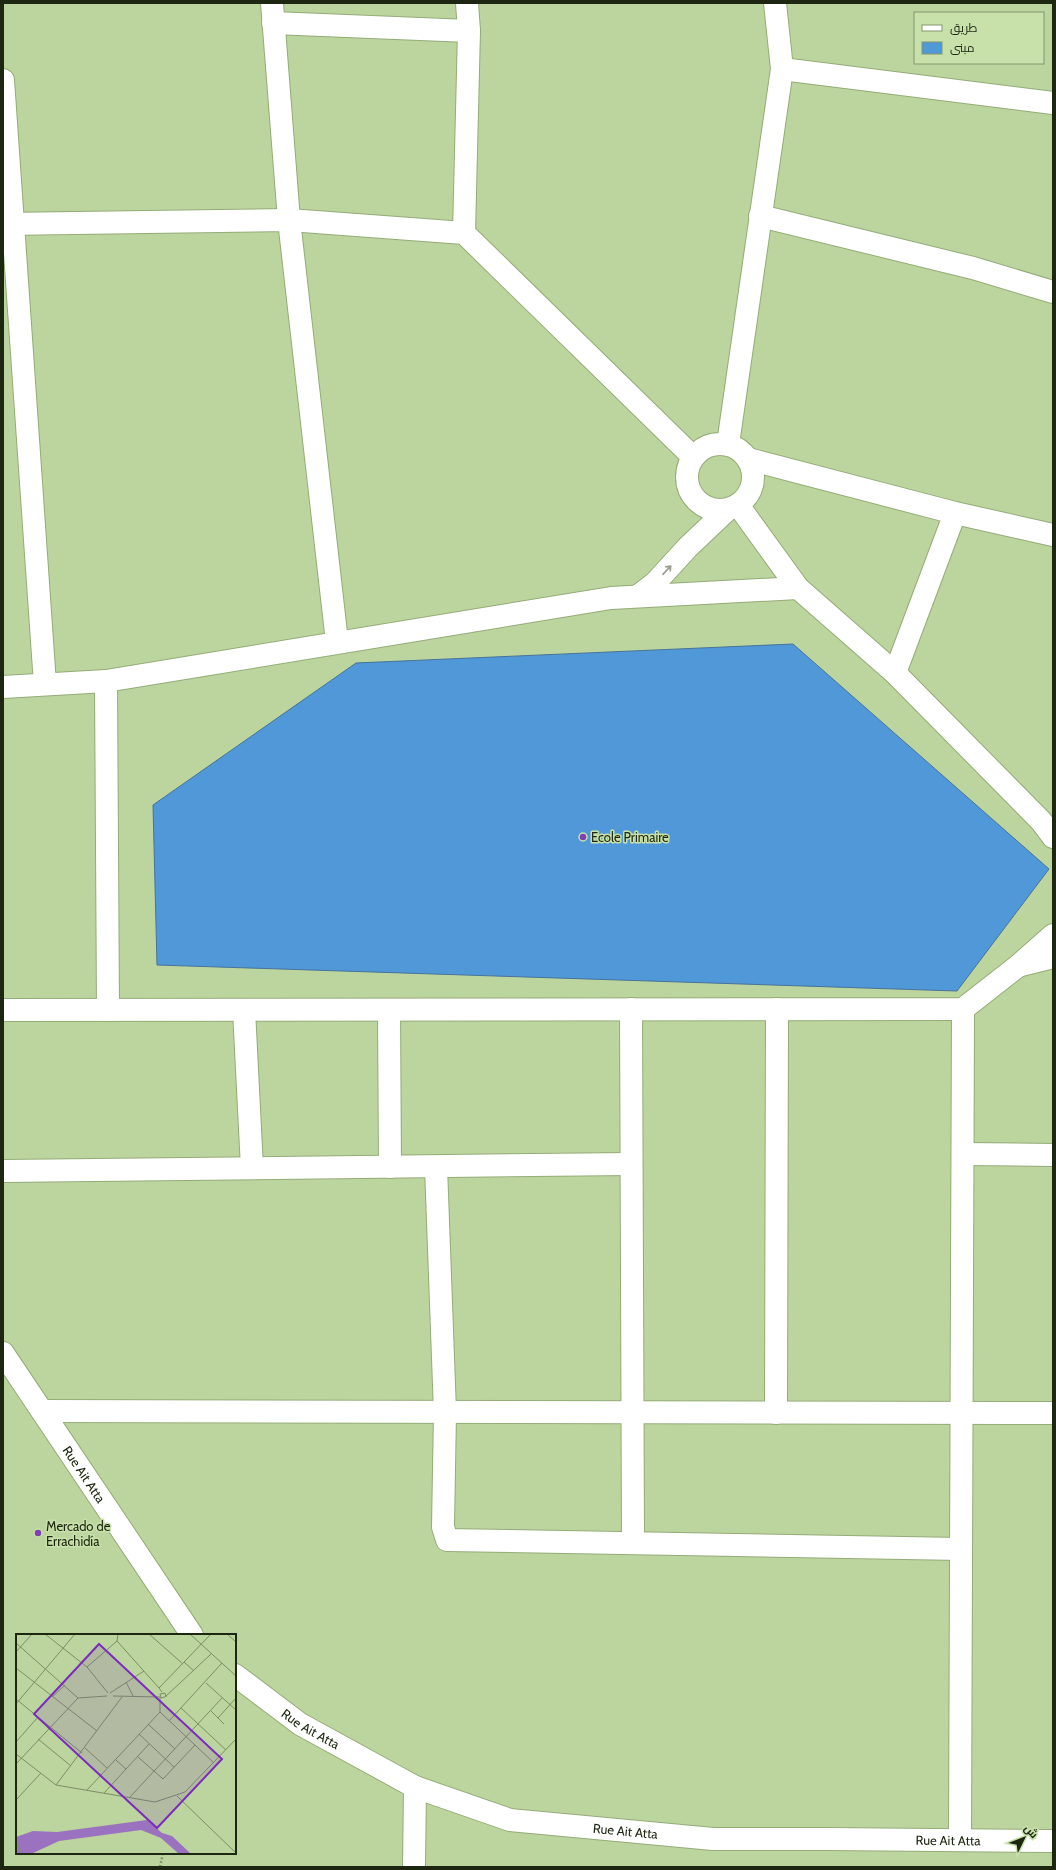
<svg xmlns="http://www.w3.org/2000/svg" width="1056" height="1870" font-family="Cabin,Cairo,sans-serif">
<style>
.building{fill:#5098d8;stroke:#48739a}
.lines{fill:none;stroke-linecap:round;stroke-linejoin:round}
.minor-casing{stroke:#94ac77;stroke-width:24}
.path{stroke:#85986d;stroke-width:2.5;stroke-dasharray:2 2;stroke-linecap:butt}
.minor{stroke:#fff;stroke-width:22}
.oneway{stroke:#999d93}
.poi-dot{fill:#823fb3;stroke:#c8e1aa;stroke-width:1.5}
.labels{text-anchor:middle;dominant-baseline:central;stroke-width:3;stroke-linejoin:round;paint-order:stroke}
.poi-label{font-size:13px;fill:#1d2610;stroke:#c8e1aa;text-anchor:start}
.street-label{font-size:13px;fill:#1d2610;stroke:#c8e1aa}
.inset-road{fill:none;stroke:#7c8e65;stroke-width:1}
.view{fill:#7b2cbf;fill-opacity:0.15;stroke:#7b2cbf;stroke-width:2}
.inset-edge{fill:none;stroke:#1d2610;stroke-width:2}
</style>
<rect width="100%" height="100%" fill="#bcd49e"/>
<path class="building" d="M793 644 1049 869 957 991 157 965 153 805 356 663Z"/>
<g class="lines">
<g class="minor-casing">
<g id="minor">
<path d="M272 3 289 220 337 642"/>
<path d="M273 23 469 31"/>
<path d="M782 69 1053 103"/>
<path d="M3 80 45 684"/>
<path d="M760 216 973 268 1053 292"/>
<path d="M3 224 289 220 464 233 693 457"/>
<path d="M464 233 469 31 467 3"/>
<circle cx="720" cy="477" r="33"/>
<path d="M728 444 782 69 775 3"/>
<path d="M748 459 955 513 1053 535"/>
<path d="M738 505 798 588 895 673 1041 821 1053 837"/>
<path d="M638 596 655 583 688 547 727 510"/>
<path d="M895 673 955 513"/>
<path d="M106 681 108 1010"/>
<path d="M3 687 106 681 611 598 798 588"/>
<path d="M1021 965 1053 957"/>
<path d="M631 1009 633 1543"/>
<path d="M3 1010 963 1009 1018 966 1053 935"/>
<path d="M244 1010 252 1168"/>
<path d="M389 1010 390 1167"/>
<path d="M963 1154 1053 1155"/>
<path d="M436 1167 445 1412 443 1527 447 1540 961 1549"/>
<path d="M3 1171 631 1164"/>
<path id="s1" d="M3 1353 192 1635"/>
<path d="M42 1411 1053 1413"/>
<path d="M776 1413 777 1009"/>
<path id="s2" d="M235 1675 300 1724 415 1787 510 1820 713 1839H828L1053 1841"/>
<path d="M960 1839 963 1009"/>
<path d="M414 1867 415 1787"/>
</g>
</g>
<path class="path" d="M160 1867 163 1853"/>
<use href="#minor" class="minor"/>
</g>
<defs><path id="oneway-shaft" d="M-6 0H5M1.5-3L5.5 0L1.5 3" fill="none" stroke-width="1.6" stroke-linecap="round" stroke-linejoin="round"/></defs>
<use class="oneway" href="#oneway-shaft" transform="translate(667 570) rotate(-47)"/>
<g class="poi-dot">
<circle cx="583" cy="837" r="4"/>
<circle cx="38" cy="1533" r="4"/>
</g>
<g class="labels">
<g class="poi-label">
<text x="591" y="837">Ecole Primaire</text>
<text x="46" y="1526">Mercado de<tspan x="46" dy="15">Errachidía</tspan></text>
</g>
<g class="street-label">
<text stroke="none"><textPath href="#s1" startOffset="146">Rue Ait Atta</textPath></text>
<text stroke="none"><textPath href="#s2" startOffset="93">Rue Ait Atta</textPath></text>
<text stroke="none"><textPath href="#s2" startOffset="429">Rue Ait Atta</textPath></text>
<text stroke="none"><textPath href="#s2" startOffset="752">Rue Ait Atta</textPath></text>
</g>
</g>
<g transform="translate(16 1634)">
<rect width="220" height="220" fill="#bcd49e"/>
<path d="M131 186 146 199 156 202 175 220H163L145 204 125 196 43 207 15 220H0V203L17 197 41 198Z" fill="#9b72bf"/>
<path class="inset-road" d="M29 0 71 33 92 59M133 0 167 30M174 0 220 42M211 0 220 8M101 7 143 54M0 9 62 64M0 18 16 0M168 28 178 37M71 33 101 7 102 0M0 34 81 97M110 48 117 62M190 49 220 76M146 58 143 54 195 0M94 59 128 37M97 62 144 63M36 63 49 51M150 63 149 59 144 60 145 64 149 63 195 20M0 65 66 119M0 70 59 0M165 74 210 116M195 77 208 90M144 78 198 129M202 84 220 64M153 87 206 29M132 90 159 115M123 100 158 133M22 105 55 132M0 108 22 83M69 114 91 134M0 120 40 151 139 168 169 158 220 105M122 123 147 145 179 111M100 126 110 135M0 130 62 64 91 62M40 151 106 63M71 156 144 78V63M88 159 133 110M161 162 220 219M114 163 206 64M0 166 25 139M0 206 6 220"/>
<path class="view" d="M83 10 206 125 141 194 18 80Z"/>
<rect width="220" height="220" class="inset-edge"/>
</g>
<rect width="1056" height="1870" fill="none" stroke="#1d2610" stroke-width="8"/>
<rect x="914" y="12" width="130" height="52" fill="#c8e1aa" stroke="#84966c"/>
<rect x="922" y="25" width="20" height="6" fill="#ffffff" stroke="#84966c"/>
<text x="950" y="32" font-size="12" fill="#1d2610">طريق</text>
<rect x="922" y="42" width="20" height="12" fill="#5098d8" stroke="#84966c"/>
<text x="950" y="52" font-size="12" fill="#1d2610">مبنى</text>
<g transform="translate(1024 1838) rotate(47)" stroke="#c8e1aa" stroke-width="3" paint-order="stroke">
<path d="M0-3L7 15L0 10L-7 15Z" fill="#1d2610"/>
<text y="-6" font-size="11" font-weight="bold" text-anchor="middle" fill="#1d2610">ش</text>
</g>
</svg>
